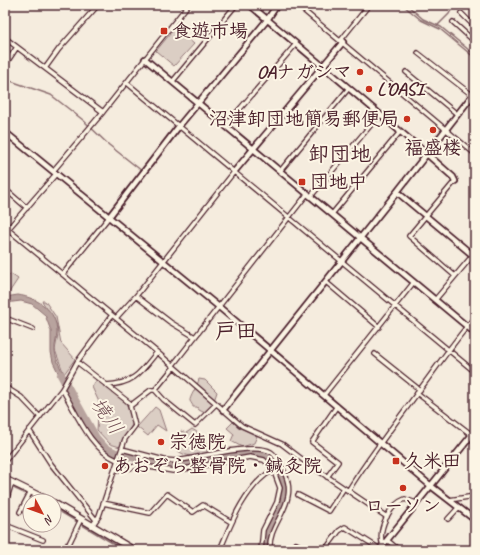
<svg xmlns="http://www.w3.org/2000/svg" width="480" height="555" font-family="Caveat,'Klee One',sans-serif">
<style>
.green{fill:#dbcec4;stroke:#927678}
.water{fill:#b8a39e;stroke:#8c6e70}
.lines{fill:none;stroke-linecap:round;stroke-linejoin:round}
.stream{stroke:#8c6e70;stroke-width:1.5}
.river{stroke:#b8a39e;stroke-width:8}
.minor-casing{stroke:#4a1f2b;stroke-width:6}
.tertiary-casing{stroke:#4a1f2b;stroke-width:8}
.secondary-casing{stroke:#4a1f2b;stroke-width:8}
.minor{stroke:#fcf5e5;stroke-width:3.5}
.tertiary{stroke:#fcf5e5;stroke-width:4.5}
.secondary{stroke:#fcf5e5;stroke-width:5.5}
.poi-dot{fill:#c8321e;stroke:#fcf5e5;stroke-width:1.5}
.labels{text-anchor:middle;dominant-baseline:central;stroke-width:4;stroke-linejoin:round;paint-order:stroke}
.poi-label{font-size:19px;font-weight:bold;fill:#4a1f2b;stroke:#fcf5e5;text-anchor:start}
.water-label{font-size:20px;font-style:italic;fill:#704d53;stroke:#fcf5e5}
.quarter-label{font-size:21px;font-weight:bold;fill:#4a1f2b;stroke:#fcf5e5}
</style>
<rect width="100%" height="100%" fill="#f5ecde"/>
<filter id="ink" filterUnits="userSpaceOnUse"><feTurbulence type="fractalNoise" baseFrequency=".025" numOctaves="2"/><feDisplacementMap in="SourceGraphic" scale="8" xChannelSelector="R" yChannelSelector="G"/><feConvolveMatrix kernelMatrix="1 2 1 2 8 2 1 2 1" color-interpolation-filters="sRGB"/></filter>
<g filter="url(#ink)">
<path class="green" d="M175 28 194 44 174 66 156 51Z
M11 274 18 279 8 294 5 292V277Z
M42 301H45L56 317 61 343 75 359 64 374 55 350 58 334 57 325Z
M97 379 126 403 133 423 120 447 110 444 97 430 99 402 92 387Z
M199 379 205 380 217 392 213 404 205 413 199 410 197 407H193C193 405 191 403 190 401 189 398 198 385 199 379Z
M155 407 159 410 166 431 157 425 148 436 137 427Z
M233 422 238 427 257 436 254 443 242 447 231 441 234 434 227 428Z
M192 429C201 434 211 442 206 455 192 457 176 457 172 440L181 431 186 433Z"/>
<path class="water" d="M18 295C38 298 57 310 57 333 57 339 54 345 55 351 56 361 62 371 67 380L64 385 53 362 51 352V331L45 315 32 304 21 301 5 303V297Z"/>
<g class="lines">
<path class="stream" d="M403 5 421 20 440 29 475 58
M407 5 423 19 441 27 475 55
M438 25 449 14 454 5
M5 79 51 95 83 120 109 145 142 171
M5 484 41 501
M54 508 124 550
M63 550 66 542"/>
<path class="river" d="M61 375 96 438 105 448 118 454 173 466 255 452 270 458 280 472 284 484V492L267 533 265 550"/>
<g class="minor-casing">
<path id="minor" d="M297 5 475 154
M5 10 9 5
M461 13 475 27
M453 22 475 42
M5 38 103 112
M341 40 369 5
M418 53 472 95
M5 65 17 47
M46 67 59 49 98 5
M406 72 457 114
M173 81 236 5
M127 83 475 372
M226 125 296 44
M281 170 349 88
M53 171 103 112 188 5
M5 189 27 208
M311 196 380 114
M332 214 400 132
M5 227 157 352 242 426 282 444 307 463 387 517
M8 229 56 174
M63 274 109 217
M455 276 409 236 455 181
M326 282 379 327
M136 296 170 322 195 337
M435 300 473 255
M5 318 33 329
M116 318 136 296 234 172
M375 354 420 390
M77 362 131 404
M173 365 308 193
M106 385C134 384 141 372 157 352
M5 387 21 397 40 417
M62 389C77 414 90 449 117 460
M155 390 164 400 195 425 216 404
M417 393 472 435
M324 395 414 282
M29 430 51 464 96 520
M122 449 164 460 176 461C197 458 254 442 271 452 276 455 280 464 283 469 287 478 290 486 288 496 285 515 268 529 270 550
M5 461 62 389 77 362 112 315
M138 465 144 455
M115 470 130 468 138 465 173 471 250 457 264 460 273 469 280 488 277 502 263 530 261 550
M327 477 338 462 312 442 337 406
M348 491C370 455 396 423 421 388 439 364 455 340 475 317
M298 495 329 511 344 488
M449 500 475 496
M103 503 150 513 167 494 193 512 203 505 231 522
M5 504 12 482
M20 512 31 491
M448 519 459 507
M5 525 43 540
M92 526 99 516 125 439 135 426 130 406 151 390H155L174 367
M387 540 399 550
M296 544 307 550 327 547
M383 546C377 530 389 505 405 499L416 503
M66 550 81 519
M220 550C231 523 246 485 273 470
M325 550 339 531 345 527 380 549
M473 550 475 547"/>
</g>
<g class="tertiary-casing">
<path id="tertiary" d="M250 5 427 154 453 177 455 181
M145 59 475 333
M5 132 219 307 431 486 475 520
M234 172 343 42
M397 192 475 257
M109 217 179 126 267 20 277 5
M223 410 397 192 475 92
M379 550 475 431"/>
</g>
<g class="secondary-casing">
<path id="secondary" d="M5 479 50 501
M54 503 134 550"/>
</g>
<use href="#minor" class="minor"/>
<use href="#tertiary" class="tertiary"/>
<use href="#secondary" class="secondary"/>
</g>
</g>
<g class="poi-dot">
<rect x="160" y="27" width="8" height="8" rx="2"/>
<circle cx="360" cy="72" r="4"/>
<circle cx="369" cy="89" r="4"/>
<circle cx="407" cy="119" r="4"/>
<circle cx="433" cy="130" r="4"/>
<rect x="298" y="178" width="8" height="8" rx="2"/>
<circle cx="161" cy="442" r="4"/>
<rect x="392" y="457" width="8" height="8" rx="2"/>
<circle cx="105" cy="466" r="4"/>
<circle cx="403" cy="488" r="4"/>
</g>
<g class="labels">
<g class="poi-label">
<text x="172" y="31">食遊市場</text>
<text x="352" y="72" text-anchor="end">OAナガシマ</text>
<text x="377" y="89">L’OASI</text>
<text x="399" y="119" text-anchor="end">沼津卸団地簡易郵便局</text>
<text x="433" y="148" text-anchor="middle">福盛楼</text>
<text x="310" y="182">団地中</text>
<text x="169" y="442">宗徳院</text>
<text x="404" y="461">久米田</text>
<text x="113" y="466">あおぞら整骨院・鍼灸院</text>
<text x="403" y="506" text-anchor="middle">ローソン</text>
</g>
<g class="water-label">
<text transform="translate(107 416) rotate(55)">境川</text>
</g>
<g class="quarter-label">
<text x="340" y="154">卸団地</text>
<text x="236" y="331">戸田</text>
</g>
</g>
<rect width="480" height="555" fill="none" stroke="#fcf5e5" stroke-width="20"/>
<rect x="10" y="10" width="460" height="535" fill="none" stroke="#4a1f2b" stroke-width="1.5" filter="url(#ink)"/>
<g transform="translate(42 513) rotate(131)"><circle r="19" fill="#fcf5e5" stroke="#b59f9b"/>
<path d="M0-3L7 15L0 10L-7 15Z" fill="#c8321e"/>
<text y="-6" font-size="11" font-weight="bold" text-anchor="middle" fill="#4a1f2b">N</text>
</g>
</svg>
